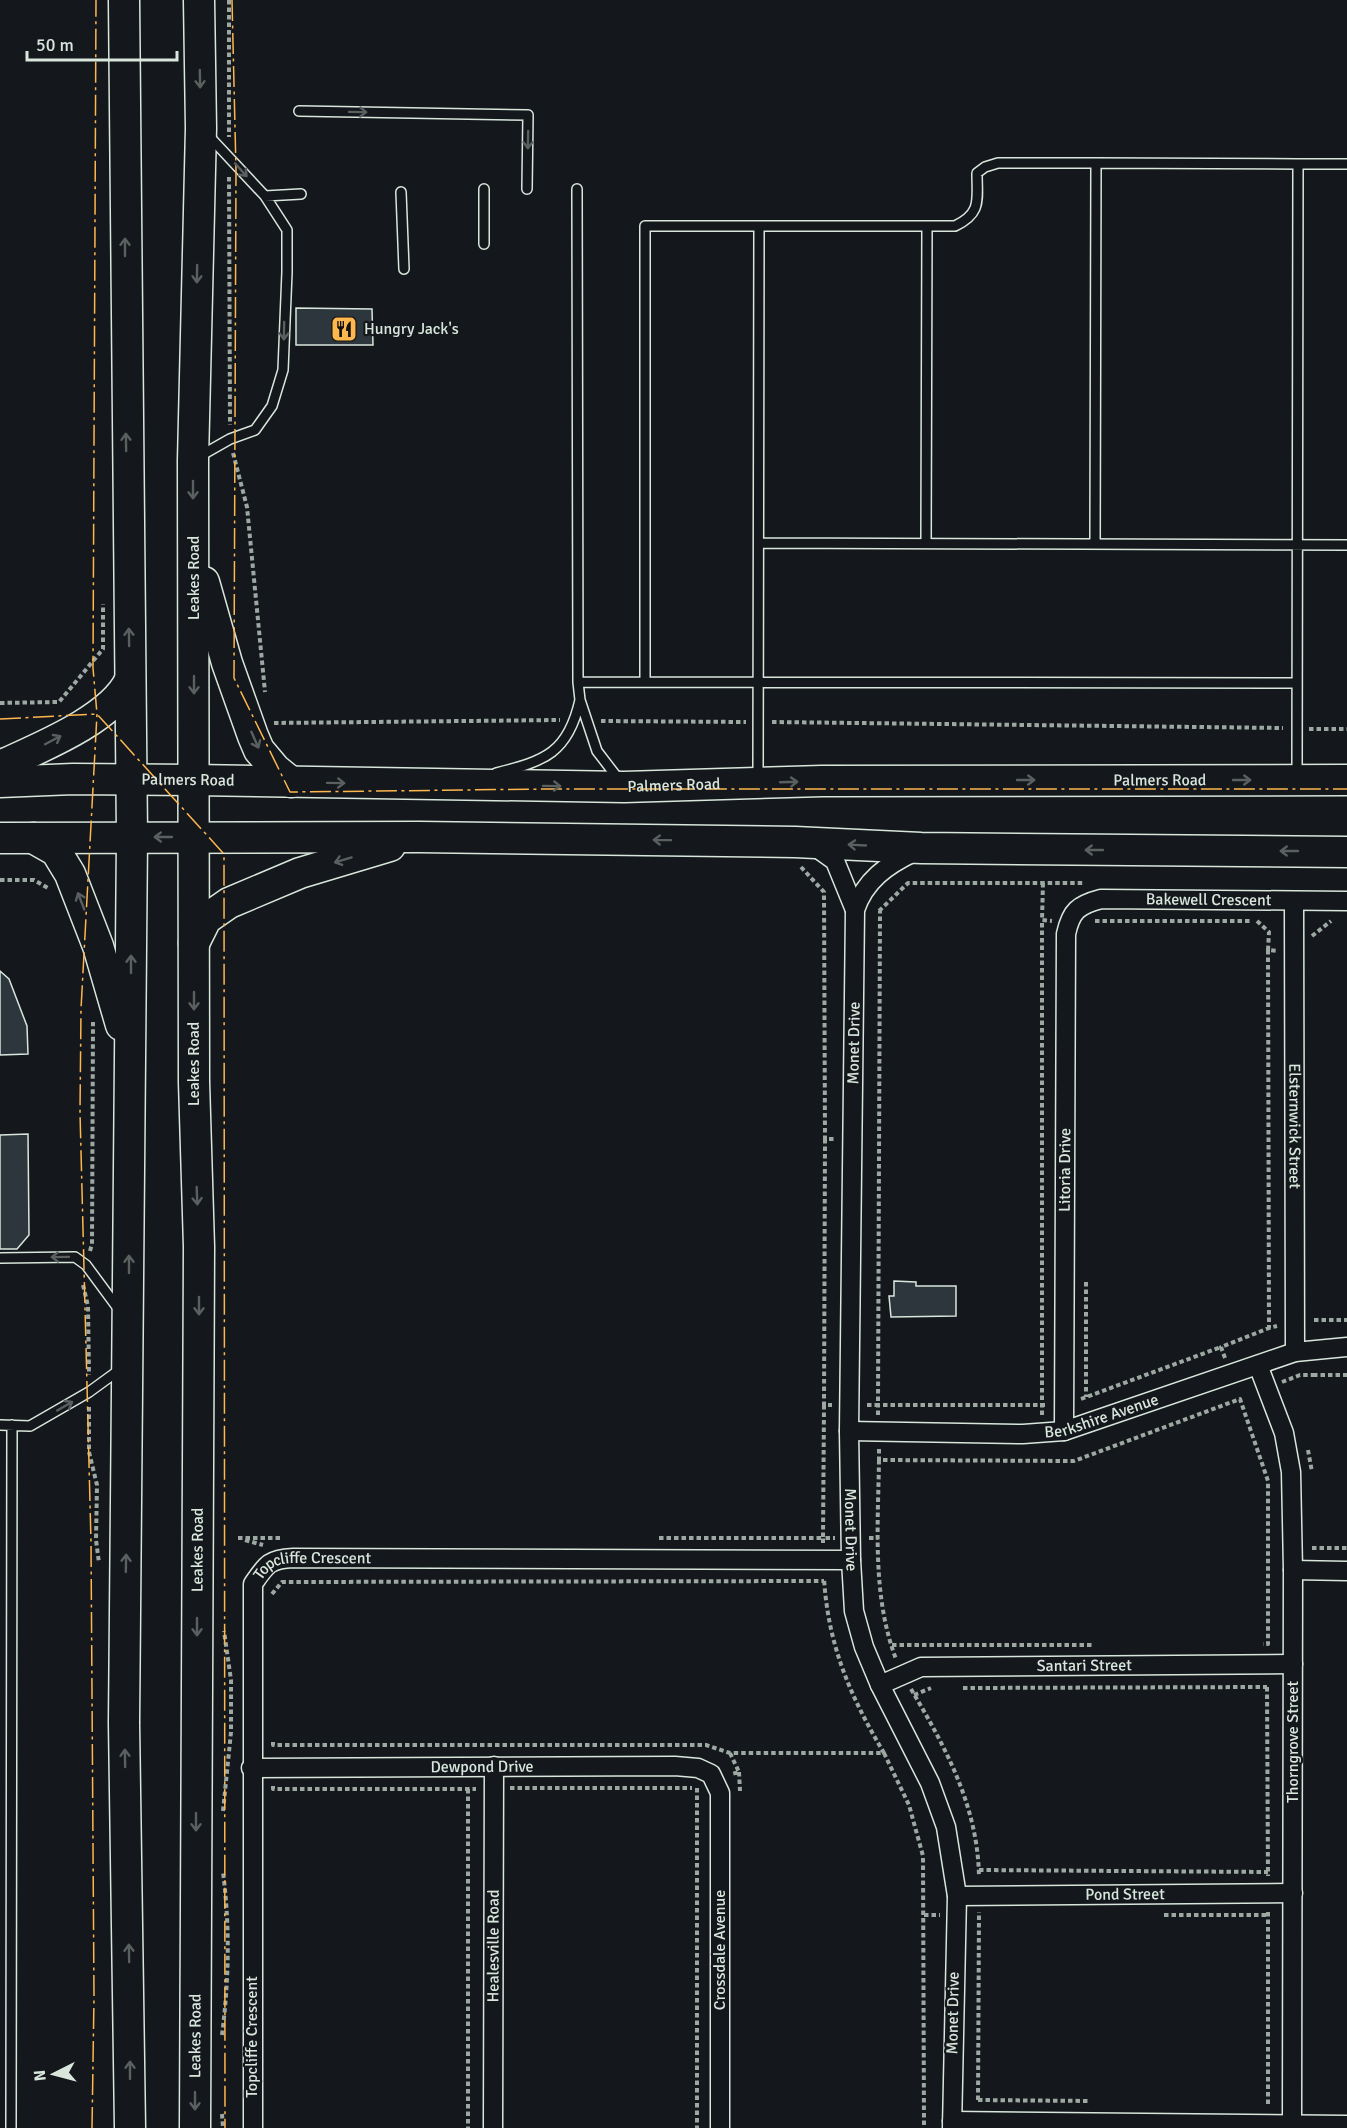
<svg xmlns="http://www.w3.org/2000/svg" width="1347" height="2128" font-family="Signika,sans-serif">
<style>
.building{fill:#2c363c;stroke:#d8e6dc;stroke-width:1.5}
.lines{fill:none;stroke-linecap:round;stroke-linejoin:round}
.service-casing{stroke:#d8e6dc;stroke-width:12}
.minor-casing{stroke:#d8e6dc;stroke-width:21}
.trunk-casing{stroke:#d8e6dc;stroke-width:33}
.path{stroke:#9da8a2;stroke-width:4;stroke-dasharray:4.5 3;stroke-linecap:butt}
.service{stroke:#14181c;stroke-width:9}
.minor{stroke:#14181c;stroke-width:18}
.trunk{stroke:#14181c;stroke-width:30}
.power{stroke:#ffb74d;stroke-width:1.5;stroke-dasharray:21 4.5 3 4.5;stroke-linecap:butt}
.oneway{stroke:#59605f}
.labels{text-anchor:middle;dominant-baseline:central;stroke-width:4.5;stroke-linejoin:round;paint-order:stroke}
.poi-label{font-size:16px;fill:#d8e6dc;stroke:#14181c;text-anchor:start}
.street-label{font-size:16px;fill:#d8e6dc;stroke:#14181c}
</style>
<rect width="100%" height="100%" fill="#14181c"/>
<path class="building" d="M296 308 372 309 373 345H296Z
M0 971 9 979 27 1026 28 1054 0 1055Z
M28 1134 29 1235 17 1249H0V1135Z
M894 1281 916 1282V1286H956V1316L891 1317 889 1296H894Z"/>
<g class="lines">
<g class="service-casing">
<path id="service" d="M299 111 528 115 527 189
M1298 164H1347
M577 189 578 682 580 700 597 751 620 781
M401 192 404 269
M265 196 301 194
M484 244V189
M200 456 230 439 255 430 272 406 283 370 287 272V230L265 196 207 134
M760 543 1347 545
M926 543 927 226
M1095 544 1096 163 1298 164 1297 778
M578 682 1297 683
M645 682V226H759
M496 773C545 761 568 753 580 700
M758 778 759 226H955C982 213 977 200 977 173L985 167 998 163H1096
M0 1258 75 1257 86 1265 120 1311
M0 1425 30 1426 89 1392 122 1368
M11 2128 12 1425"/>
</g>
<g class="minor-casing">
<g id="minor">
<path d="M814 846 835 861 855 910"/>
<path id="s1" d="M914 852C887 865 865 880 855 910L849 1431 851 1560 854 1611 864 1647 880 1685 930 1783 946 1827 957 1896 952 2128"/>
<path id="s2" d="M1294 901 1295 1352"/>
<path d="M1258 1365 1284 1433 1291 1472 1293 1570 1292 2124"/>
<path id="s3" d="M849 1431 1023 1434 1064 1431 1295 1352 1347 1347"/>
<path id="s4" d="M1064 1431 1066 934C1071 911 1078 905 1101 899L1347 901"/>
<path d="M1293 1570 1347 1571"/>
<path id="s5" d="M880 1685 921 1667 1293 1664"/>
<path id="s6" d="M251 1768 675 1766 698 1768 711 1774 720 1793V2128"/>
<path id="s7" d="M957 1896 1293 1893"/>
<path d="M952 2121 1347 2125"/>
<path id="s8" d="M253 2128V1584C266 1565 269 1559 293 1558L851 1560"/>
<path id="s9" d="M493 2128 494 1766"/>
</g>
</g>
<g class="trunk-casing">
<g id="trunk">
<path d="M124 0 132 837 124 1723 130 2128"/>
<path d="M204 582 227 663 253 736 259 750 275 769 291 782"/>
<path d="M0 766C39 748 112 719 130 680"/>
<path id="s10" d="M0 782 73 779 194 780 624 787 822 781 1347 780"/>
<path d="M0 838 419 837 795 842 921 848 1347 852"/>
<path d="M33 838 56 851 70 874 98 946 121 1025"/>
<path d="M194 943 206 919 229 903 300 873 390 846"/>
<path id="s11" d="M195 2128 199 1247 194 1082 193 460 201 128 199 0"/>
</g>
</g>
<path class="path" d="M229 0V137
M229 177 230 425
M233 453 247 507 265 692
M0 703 59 702 103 649V604
M601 721 746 722
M772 722 1283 728
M274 723 560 720
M1309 729H1347
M801 867 824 892 825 1139H836
M0 880H34L48 888
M1043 883 1042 920 1052 921
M879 911 908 883H1085
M1095 921H1250
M1257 921 1269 932 1268 950 1277 951
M1312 936 1331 921
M1268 950 1269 1328 1277 1326
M825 1139 824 1405H832
M90 1251 92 1244 93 1022
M1086 1282V1397
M83 1285 88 1306 89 1375
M1314 1320H1347
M1225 1358 1221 1347 1269 1328
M1313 1375H1347
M1282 1382 1300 1375H1313
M1081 1399 1221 1347
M867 1405H878L880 911
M89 1407V1452L97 1485 96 1540 99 1563
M878 1415V1405H1048
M1042 1415V920
M879 1449V1460L1074 1461 1240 1399 1268 1481V1644H1263
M1308 1450 1312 1472
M879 1460C878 1526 872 1596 896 1659
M238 1538H282
M659 1538H823L824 1405
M869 1538H878
M245 1540 263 1545
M823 1543V1538H835
M1312 1548H1347
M272 1594 282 1582 824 1581
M892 1645H1094
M1267 1687 1268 1876
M963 1688 1267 1687
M911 1689C946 1748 978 1807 979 1877
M914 1695 931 1688
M273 1742V1745H706L730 1753H884C850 1696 828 1645 824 1578
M730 1753 739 1772 732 1774
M884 1753 909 1805 923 1856 924 2128
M739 1772 740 1791
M273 1786V1789H476
M510 1788H692
M697 1788V2128
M468 1789V2128
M223 1811 231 1732V1680L224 1631
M979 1870 1268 1872
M924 1915H940
M1164 1915H1268
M222 2035C229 1980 230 1927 223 1872
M978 2100 979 1912
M978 2100 1090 2101
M1268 2104V1910
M222 2114 223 2128"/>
<use href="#service" class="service"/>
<use href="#minor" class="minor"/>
<use href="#trunk" class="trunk"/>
<path class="power" d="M232 0 236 170 234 678 290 792 550 789H1347
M0 719 97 714 224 854 225 2128
M92 2128 94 1997 91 1542 80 1112 81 1009 97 714 93 668 96 0"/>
</g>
<defs><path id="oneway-shaft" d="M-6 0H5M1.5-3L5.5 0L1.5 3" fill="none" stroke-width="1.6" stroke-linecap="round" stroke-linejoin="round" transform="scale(1.5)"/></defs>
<g class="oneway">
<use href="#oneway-shaft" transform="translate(200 79) rotate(89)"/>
<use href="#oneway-shaft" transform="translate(358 112) rotate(1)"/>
<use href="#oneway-shaft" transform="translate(528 140) rotate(91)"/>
<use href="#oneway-shaft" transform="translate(241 170) rotate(48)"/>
<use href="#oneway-shaft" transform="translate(125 247) rotate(-90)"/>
<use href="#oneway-shaft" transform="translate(197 274) rotate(91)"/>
<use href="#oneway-shaft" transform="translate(284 331) rotate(91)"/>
<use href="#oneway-shaft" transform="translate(126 442) rotate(-91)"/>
<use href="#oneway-shaft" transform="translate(193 490) rotate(90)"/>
<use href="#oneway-shaft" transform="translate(129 637) rotate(-91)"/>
<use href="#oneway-shaft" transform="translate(194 685) rotate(90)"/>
<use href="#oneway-shaft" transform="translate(53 740) rotate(-28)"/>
<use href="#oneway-shaft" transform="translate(255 740) rotate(66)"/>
<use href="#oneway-shaft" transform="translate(1026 780)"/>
<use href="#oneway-shaft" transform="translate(1242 780)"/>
<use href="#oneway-shaft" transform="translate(789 782) rotate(-2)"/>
<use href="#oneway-shaft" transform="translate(336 783) rotate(1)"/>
<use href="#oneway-shaft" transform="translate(552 786) rotate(1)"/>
<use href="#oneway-shaft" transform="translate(163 837) rotate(-180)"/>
<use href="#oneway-shaft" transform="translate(662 840) rotate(-179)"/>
<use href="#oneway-shaft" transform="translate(857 845) rotate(-177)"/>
<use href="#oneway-shaft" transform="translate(1094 850) rotate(-180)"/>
<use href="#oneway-shaft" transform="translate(1289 851) rotate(-180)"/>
<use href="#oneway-shaft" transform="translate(343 860) rotate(163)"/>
<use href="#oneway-shaft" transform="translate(81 901) rotate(-111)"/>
<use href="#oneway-shaft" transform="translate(131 964) rotate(-90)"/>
<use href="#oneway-shaft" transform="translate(194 1001) rotate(90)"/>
<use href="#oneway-shaft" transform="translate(197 1196) rotate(88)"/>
<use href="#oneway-shaft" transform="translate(60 1257) rotate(179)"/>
<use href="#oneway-shaft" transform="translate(129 1264) rotate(-90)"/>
<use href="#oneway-shaft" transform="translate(199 1306) rotate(90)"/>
<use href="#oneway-shaft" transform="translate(65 1406) rotate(-30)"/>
<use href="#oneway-shaft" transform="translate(126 1563) rotate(-89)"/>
<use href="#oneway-shaft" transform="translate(197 1627) rotate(90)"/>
<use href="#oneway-shaft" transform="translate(125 1758) rotate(-91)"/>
<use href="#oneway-shaft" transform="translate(196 1822) rotate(90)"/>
<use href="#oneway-shaft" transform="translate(129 1953) rotate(-91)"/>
<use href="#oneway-shaft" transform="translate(130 2070) rotate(-90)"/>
<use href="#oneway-shaft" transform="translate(195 2101) rotate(90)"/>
</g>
<defs>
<g id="restaurant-square" transform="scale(1.35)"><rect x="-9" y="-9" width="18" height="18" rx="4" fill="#ffb74d" stroke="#14181c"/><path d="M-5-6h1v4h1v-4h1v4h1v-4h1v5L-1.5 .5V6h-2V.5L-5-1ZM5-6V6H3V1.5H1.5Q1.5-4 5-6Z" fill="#111"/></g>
</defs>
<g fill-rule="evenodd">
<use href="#restaurant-square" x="344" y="329"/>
</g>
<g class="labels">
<g class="poi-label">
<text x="364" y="329">Hungry Jack's</text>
</g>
<g class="street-label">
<text transform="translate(194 578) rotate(-90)">Leakes Road</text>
<text stroke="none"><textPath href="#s10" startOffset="188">Palmers Road</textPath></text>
<text stroke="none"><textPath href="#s10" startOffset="1160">Palmers Road</textPath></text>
<text stroke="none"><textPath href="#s10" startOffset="674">Palmers Road</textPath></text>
<text stroke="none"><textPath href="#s4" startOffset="658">Bakewell Crescent</textPath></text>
<text transform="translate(854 1043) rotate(-89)">Monet Drive</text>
<text transform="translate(194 1064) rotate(-90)">Leakes Road</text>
<text stroke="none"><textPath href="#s2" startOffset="225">Elsternwick Street</textPath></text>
<text stroke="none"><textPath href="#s4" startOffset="261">Litoria Drive</textPath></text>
<text stroke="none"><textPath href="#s3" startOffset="255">Berkshire Avenue</textPath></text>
<text stroke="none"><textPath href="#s1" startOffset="705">Monet Drive</textPath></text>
<text stroke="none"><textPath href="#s11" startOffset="578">Leakes Road</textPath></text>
<text stroke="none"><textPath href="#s8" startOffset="612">Topcliffe Crescent</textPath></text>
<text stroke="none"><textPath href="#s5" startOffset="208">Santari Street</textPath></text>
<text transform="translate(1293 1742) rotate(-90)">Thorngrove Street</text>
<text stroke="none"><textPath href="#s6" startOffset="231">Dewpond Drive</textPath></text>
<text stroke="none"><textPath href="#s7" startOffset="168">Pond Street</textPath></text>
<text stroke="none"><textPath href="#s9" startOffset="182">Healesville Road</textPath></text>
<text transform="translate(720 1950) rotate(-90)">Crossdale Avenue</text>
<text transform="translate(953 2013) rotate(-89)">Monet Drive</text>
<text stroke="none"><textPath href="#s11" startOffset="92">Leakes Road</textPath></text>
<text transform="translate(252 2037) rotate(-90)">Topcliffe Crescent</text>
</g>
</g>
<g transform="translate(54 2074) rotate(264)" stroke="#14181c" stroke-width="4.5" paint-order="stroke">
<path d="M0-4.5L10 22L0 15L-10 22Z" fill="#d8e6dc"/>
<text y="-9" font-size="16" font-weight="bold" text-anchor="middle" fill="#d8e6dc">N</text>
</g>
<path d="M27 51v9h150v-9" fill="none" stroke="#d8e6dc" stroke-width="3"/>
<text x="36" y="51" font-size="18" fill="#d8e6dc" stroke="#14181c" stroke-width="4.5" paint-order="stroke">50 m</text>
</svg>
